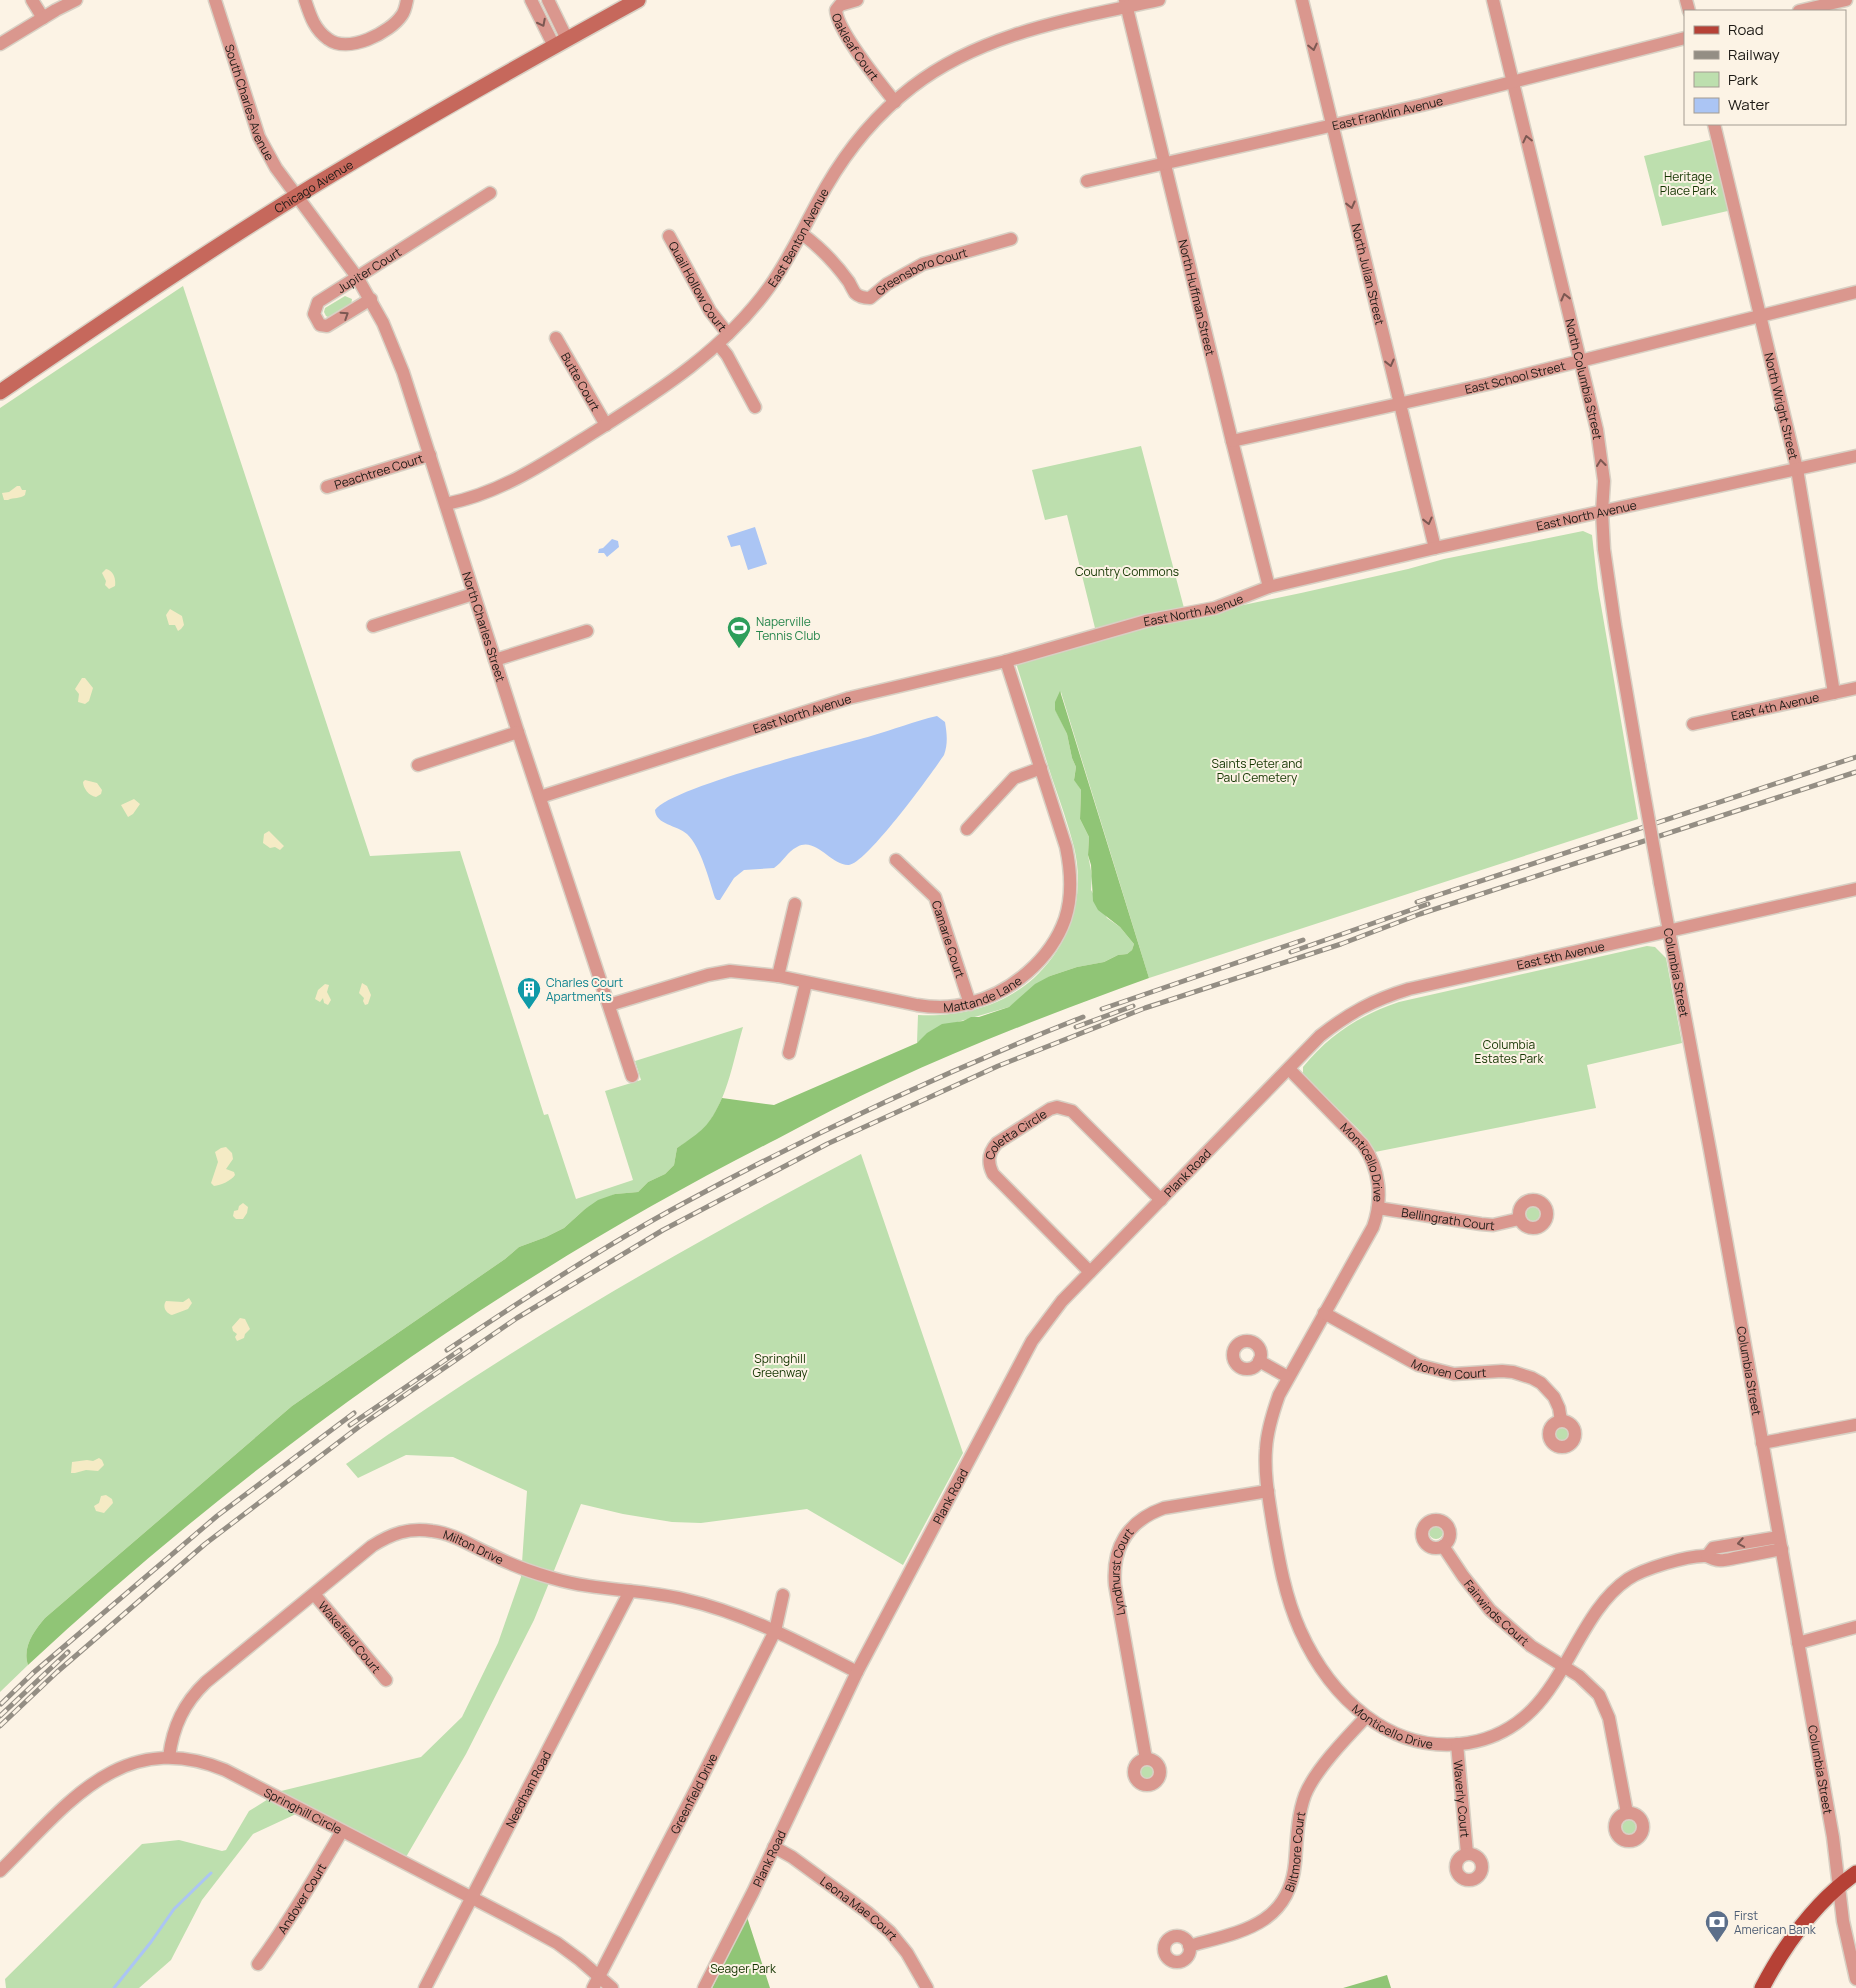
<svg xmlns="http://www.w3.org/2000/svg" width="1856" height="1988" font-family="Manrope,sans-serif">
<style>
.green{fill:#bddfae}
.forest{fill:#90c576}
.sand{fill:#f5ebc5}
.water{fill:#abc5f4}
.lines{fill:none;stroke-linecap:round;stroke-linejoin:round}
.stream{stroke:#abc5f4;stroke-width:3}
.minor-casing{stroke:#d8d0c4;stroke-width:15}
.secondary-casing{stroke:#d8d0c4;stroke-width:18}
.primary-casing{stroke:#d8d0c4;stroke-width:18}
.minor{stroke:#da978e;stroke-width:12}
.secondary{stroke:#c6685c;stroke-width:15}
.primary{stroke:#b64136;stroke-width:15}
.rail-casing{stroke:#948e84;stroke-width:5}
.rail{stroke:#fcf3e5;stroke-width:3;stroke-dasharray:9;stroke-linecap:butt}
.minor-bridge-casing{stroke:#d8d0c4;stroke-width:15;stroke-linecap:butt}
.minor-bridge{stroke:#da978e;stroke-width:12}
.oneway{stroke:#7c5852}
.labels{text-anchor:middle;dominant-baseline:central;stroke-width:4;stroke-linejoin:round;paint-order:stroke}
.street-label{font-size:12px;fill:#1d1a15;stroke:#fcf3e5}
.park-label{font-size:12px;fill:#143500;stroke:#fcf3e5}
.leisure-label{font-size:12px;fill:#27864d;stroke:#fcf3e5;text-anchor:start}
.culture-label{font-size:12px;fill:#0d838f;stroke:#fcf3e5;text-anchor:start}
.service-label{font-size:12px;fill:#4e5e75;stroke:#fcf3e5;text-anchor:start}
</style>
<rect width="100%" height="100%" fill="#fcf3e5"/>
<path class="green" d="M1714 139 1732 210 1662 226 1644 156Z
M183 286 370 856 460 851 544 1115 548 1114 576 1199 633 1180 605 1091 641 1080 635 1061 743 1027C733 1060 726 1110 699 1133 693 1139 684 1143 677 1148L674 1165 665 1174 648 1182 638 1192 615 1194 585 1209 564 1228 546 1237 519 1247 505 1259 292 1406 45 1618C34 1631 22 1647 28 1665L0 1692V408Z
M345 296 352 299 351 306 330 318 326 316 324 312 325 308Z
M1141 446 1184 608 1095 628 1067 515 1045 520 1032 470Z
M1583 531 1592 535 1598 588 1638 819 1149 978 1061 692 1055 709 1067 734 1072 758 1076 767 1074 779 1081 790 1080 819 1089 837 1088 855 1092 876 1091 890 1107 918 1120 927 1134 944 1132 950 1127 954 1118 955 1104 962 1077 967 1050 976 1009 1007 954 1023 917 1043 918 1015C960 1017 1001 1007 1034 978 1070 945 1086 896 1074 847 1068 824 1060 801 1052 778 1040 740 1028 701 1016 663L1143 626 1301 593 1408 569 1444 559Z
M1647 946 1655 947 1666 958 1682 1043 1587 1065 1596 1108 1375 1152 1361 1132 1303 1074V1067C1329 1035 1360 1015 1399 1002Z
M861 1154 963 1453 903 1565 807 1509 701 1523 672 1522 623 1514 581 1504 534 1620 466 1754 406 1857 311 1807 253 1834 202 1900 171 1960 139 1988H6L5 1979 142 1844 179 1840 222 1851 226 1850 249 1811 281 1791 421 1757 462 1717 498 1643 521 1577 527 1491 453 1457 406 1455 358 1478 346 1464C510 1347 684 1247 861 1154Z
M1526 1214a7 7 0 1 1 14 0a7 7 0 1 1-14 0Z
M1555 1435a7 7 0 1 1 14 0a7 7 0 1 1-14 0Z
M1429 1532a7 7 0 1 1 14 0a7 7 0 1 1-14 0Z
M1140 1773a7 7 0 1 1 14 0a7 7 0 1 1-14 0Z
M1622 1827a7 7 0 1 1 14 0a7 7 0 1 1-14 0Z"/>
<path class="forest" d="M1060 691 1149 978C1061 1010 974 1043 890 1082 851 1100 814 1119 777 1139 504 1277 252 1457 28 1665 22 1647 34 1631 45 1618L292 1406 505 1259 519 1247 546 1237 564 1228 585 1209 598 1200 615 1194 638 1192 648 1182 665 1174 674 1165 677 1148C702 1131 709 1127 722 1098L774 1105 917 1043 927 1033 942 1024 963 1021 971 1017H979L1009 1007 1035 984 1050 976 1077 967 1104 962 1118 955 1127 954 1132 950 1134 944 1120 927 1098 910 1093 901 1091 865 1088 855 1089 837 1080 819 1081 790 1074 780 1076 767 1072 758 1067 734 1055 710V702Z
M747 1917 770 1988H712Z
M1387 1975 1391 1988H1343Z"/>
<path class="sand" d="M17 486H20L22 490H26L25 495C20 499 14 497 8 500H4L2 493 9 492Z
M106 569C114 571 116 579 115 586L109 589 105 585 106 581 102 573Z
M170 609 182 616 184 625 181 629 178 631 175 625H169L166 615Z
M82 678H85L93 688 89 701 85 704 78 702 79 694 75 689Z
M85 780 97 783 102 790 101 794 96 797C89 796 83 788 83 782Z
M134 799 140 804 133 814 128 817 121 805Z
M269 831 284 846 280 850 275 847 270 848 263 843 264 834Z
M362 983 367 986 371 995 368 1004 365 1005 363 1001 364 998 359 993Z
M325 984 329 985 327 992 331 1000 328 1005 324 1003 323 998 320 1002 315 999 318 990Z
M226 1147 232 1153 233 1159 226 1169 234 1172 235 1175C231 1181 221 1185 214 1186L211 1183 218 1162 215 1152 221 1148Z
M243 1203 248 1207 247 1213 243 1219H236L233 1216 234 1211 238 1210 239 1206Z
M189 1298 192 1303 188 1309 172 1315C166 1313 162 1307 166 1301L183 1302Z
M240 1318 245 1319 250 1329 245 1334 244 1338 237 1341 235 1337 237 1334 233 1331 232 1327Z
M99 1458 102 1460 104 1465 98 1471 86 1470 75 1473H71L72 1462 87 1460 93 1461Z
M106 1495 112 1499 113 1503 104 1513 96 1511 94 1506 99 1503 101 1496Z"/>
<path class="water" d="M755 527 767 564 748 570 740 545 731 547 727 536Z
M612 539 618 541 619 547 607 557 604 553H598L599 549 603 548Z
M937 716 945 722C947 734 948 744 944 755 932 773 867 863 849 865 831 866 816 836 797 847 787 852 783 862 774 868L744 870 734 878 720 900H717L715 898C709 880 701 847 687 834 677 825 656 825 655 810 671 787 836 746 871 736 893 730 914 721 937 716Z"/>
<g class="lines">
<path class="stream" d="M114 1988 151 1942 174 1909 211 1873"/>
<g class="minor-casing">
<g id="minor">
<path d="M32 0 43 18"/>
<path id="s1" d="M215 0 259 137 276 168 357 277 383 323 403 372 518 732 632 1076"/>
<path d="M305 0C310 15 314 29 328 39 348 54 390 33 402 15 405 11 406 5 407 0"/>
<path d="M531 0 554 46"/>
<path d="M548 0 567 39"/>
<path id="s2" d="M857 0 840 5 836 10C837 31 880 83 895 102"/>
<path id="s3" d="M1125 0 1232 441 1269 587"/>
<path id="s4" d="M1302 0 1435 548"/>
<path id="s5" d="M1493 0 1597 430 1604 481 1602 512 1604 549 1615 625 1639 765"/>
<path d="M1686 0 1689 11"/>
<path d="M1799 11 1846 0"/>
<path d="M0 44 56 10 76 0"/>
<path id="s6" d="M1714 124 1797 469 1834 693"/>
<path id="s7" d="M1087 181 1422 105 1685 38"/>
<path id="s8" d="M802 234C820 247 836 264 849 282 851 286 853 290 855 293 859 297 864 298 870 298L887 284 923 264 1011 239"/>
<path id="s9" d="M669 236 710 311 728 334"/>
<path id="s10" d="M371 299 327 326 320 325 314 314 318 302 490 193"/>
<path id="s11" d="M556 338 606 425"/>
<path d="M718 344 727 355 755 407"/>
<path id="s12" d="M1232 441 1488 384 1856 292"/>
<path id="s13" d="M327 487 430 455"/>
<path id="s14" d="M446 504C502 493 548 461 596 431 661 390 725 349 770 286 792 255 807 220 826 187 848 149 877 114 912 87 983 32 1073 19 1159 0"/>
<path d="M373 626 473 594"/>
<path d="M495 660 587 631"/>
<path id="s15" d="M1693 724 1856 688"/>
<path d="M418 765 518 732"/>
<path id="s16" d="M540 797 849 698 1006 661 1146 621 1215 608 1269 587 1435 548 1856 456"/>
<path d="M967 829 1014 778 1041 768"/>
<path id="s17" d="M896 860 935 897 970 1004"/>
<path id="s18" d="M1660 883 1710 1150 1833 1837 1843 1921 1856 1979"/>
<path d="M778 976 795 904"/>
<path id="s19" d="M609 1005 708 975 730 971 778 976 917 1005C935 1008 952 1008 970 1003 1011 993 1051 959 1065 919 1073 895 1071 871 1066 847L1006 661"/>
<path d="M789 1053 806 983"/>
<path id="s20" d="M1289 1069 1363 1145C1380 1169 1383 1199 1373 1227L1279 1395C1273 1412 1267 1430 1266 1449 1264 1475 1269 1500 1273 1526 1279 1561 1285 1596 1300 1630 1330 1697 1390 1755 1468 1743 1492 1739 1515 1727 1532 1710 1569 1673 1585 1608 1628 1579 1643 1569 1688 1555 1706 1556 1710 1557 1714 1560 1718 1560 1723 1561 1730 1559 1735 1558 1751 1555 1766 1552 1782 1549"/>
<circle cx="1533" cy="1214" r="14"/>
<path id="s21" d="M1378 1208 1481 1224 1493 1225 1519 1219"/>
<path id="s22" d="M1090 1272 993 1174C987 1162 988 1153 997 1143L1050 1109 1057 1107 1072 1111 1161 1200"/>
<path id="s23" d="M1324 1313 1418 1365 1454 1374 1502 1371 1513 1372 1532 1378 1541 1383 1554 1397 1559 1408 1561 1421"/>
<circle cx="1247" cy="1355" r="14"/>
<path d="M1259 1361 1288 1377"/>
<circle cx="1562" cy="1434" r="13"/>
<path d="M1762 1443 1856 1425"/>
<circle cx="1436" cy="1534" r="14"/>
<path id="s24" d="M1443 1546 1463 1576 1490 1610 1531 1646 1579 1676 1599 1695 1609 1718 1627 1813"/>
<path d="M1707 1556 1713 1548 1779 1537"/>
<path id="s25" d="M314 1594 386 1680"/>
<path d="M1798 1643 1856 1627"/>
<path id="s26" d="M1457 1744 1467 1853"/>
<path id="s27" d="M169 1757C173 1726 184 1703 206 1682L372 1546C391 1534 409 1527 432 1531 453 1533 473 1547 492 1555 511 1565 531 1572 552 1578 595 1591 640 1589 683 1599 745 1613 801 1643 857 1672"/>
<circle cx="1147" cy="1772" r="13"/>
<path id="s28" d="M1146 1759 1115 1585C1112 1548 1127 1521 1164 1508L1268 1491"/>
<circle cx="1629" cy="1827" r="14"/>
<path id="s29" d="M774 1847 792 1857 867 1912 890 1932 907 1953 927 1988"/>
<circle cx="1469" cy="1867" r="13"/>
<path id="s30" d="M0 1871C66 1806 121 1727 225 1770L513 1919 557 1943 580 1960 612 1988"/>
<circle cx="1177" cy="1949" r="13"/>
<path id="s31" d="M1189 1946C1239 1932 1289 1926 1295 1863 1297 1841 1297 1817 1305 1795 1315 1770 1347 1737 1366 1717"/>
<path id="s32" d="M258 1964C289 1922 315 1877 342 1831"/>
<path id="s33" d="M425 1988 630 1591"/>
<path id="s34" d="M593 1988 697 1787 775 1631 783 1595"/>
<path id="s35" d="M704 1988 753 1892 857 1672 1032 1341 1062 1301 1320 1036C1349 1013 1373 1000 1409 989L1856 889"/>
</g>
</g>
<g class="secondary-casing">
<g id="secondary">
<path id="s36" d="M0 392C103 322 207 251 313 186 420 121 529 60 638 0"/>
</g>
</g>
<g class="primary-casing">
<path id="primary" d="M1762 1988C1785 1944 1815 1902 1856 1873"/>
</g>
<use href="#minor" class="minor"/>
<use href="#secondary" class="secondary"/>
<use href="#primary" class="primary"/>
<g class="rail-casing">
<path id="rail" d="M1417 902 1856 757
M1291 952 1428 904
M1102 1009 1303 940
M1076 1027 1133 1006
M447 1350C524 1299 602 1247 684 1203 813 1133 947 1071 1083 1017
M350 1425 460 1350
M1 1704 33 1673 217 1516 354 1413
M0 1716 68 1652
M0 1726 57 1672 205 1544 360 1426 517 1318 663 1230 827 1144 998 1066 1145 1008 1341 944 1420 914 1856 772"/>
</g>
<use href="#rail" class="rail"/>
<g class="minor-bridge-casing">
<path id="minor-bridge" d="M1639 765 1660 883"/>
</g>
<use href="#minor-bridge" class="minor-bridge"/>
</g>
<defs><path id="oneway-chevron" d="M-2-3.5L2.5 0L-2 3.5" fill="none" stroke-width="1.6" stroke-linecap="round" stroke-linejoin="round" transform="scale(1.25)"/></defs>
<g class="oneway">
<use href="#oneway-chevron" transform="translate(542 23) rotate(63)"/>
<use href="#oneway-chevron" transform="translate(1313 47) rotate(77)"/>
<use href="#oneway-chevron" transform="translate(1527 139) rotate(-103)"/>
<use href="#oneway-chevron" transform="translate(1351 205) rotate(76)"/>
<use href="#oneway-chevron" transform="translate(1565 297) rotate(-104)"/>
<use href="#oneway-chevron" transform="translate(345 315) rotate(-33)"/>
<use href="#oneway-chevron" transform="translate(1390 363) rotate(76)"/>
<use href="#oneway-chevron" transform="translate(1601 463) rotate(-97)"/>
<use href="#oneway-chevron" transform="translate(1428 521) rotate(76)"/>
<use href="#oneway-chevron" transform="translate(1741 1543) rotate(170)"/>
</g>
<defs>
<g id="stadium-pin" transform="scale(1.25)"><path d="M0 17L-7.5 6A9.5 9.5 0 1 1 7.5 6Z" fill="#2e9e5b" stroke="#fcf3e5"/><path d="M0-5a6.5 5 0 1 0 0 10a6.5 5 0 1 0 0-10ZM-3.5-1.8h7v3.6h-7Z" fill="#fff"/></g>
<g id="building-pin" transform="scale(1.25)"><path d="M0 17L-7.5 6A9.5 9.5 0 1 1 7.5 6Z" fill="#0f9aa8" stroke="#fcf3e5"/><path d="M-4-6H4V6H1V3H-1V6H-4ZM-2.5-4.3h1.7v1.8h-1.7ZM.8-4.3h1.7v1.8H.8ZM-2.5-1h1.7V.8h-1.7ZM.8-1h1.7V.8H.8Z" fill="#fff"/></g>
<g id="bank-pin" transform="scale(1.25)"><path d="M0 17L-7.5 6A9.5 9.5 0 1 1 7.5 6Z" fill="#5c6f8a" stroke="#fcf3e5"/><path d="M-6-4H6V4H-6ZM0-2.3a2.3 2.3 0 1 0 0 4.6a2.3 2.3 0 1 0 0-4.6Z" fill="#fff"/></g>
</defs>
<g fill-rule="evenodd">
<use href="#stadium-pin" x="739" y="628"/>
<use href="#building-pin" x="529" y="989"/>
<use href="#bank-pin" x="1717" y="1922"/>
</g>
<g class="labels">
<g class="street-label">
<text stroke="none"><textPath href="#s2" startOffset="66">Oakleaf Court</textPath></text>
<text stroke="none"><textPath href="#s1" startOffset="108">South Charles Avenue</textPath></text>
<text stroke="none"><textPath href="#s7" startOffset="308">East Franklin Avenue</textPath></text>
<text stroke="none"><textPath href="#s36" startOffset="375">Chicago Avenue</textPath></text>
<text stroke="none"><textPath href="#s14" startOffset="452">East Benton Avenue</textPath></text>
<text stroke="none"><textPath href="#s10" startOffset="144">Jupiter Court</textPath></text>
<text stroke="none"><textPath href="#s8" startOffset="155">Greensboro Court</textPath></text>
<text stroke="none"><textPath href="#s4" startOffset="282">North Julian Street</textPath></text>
<text stroke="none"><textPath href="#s9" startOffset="58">Quail Hollow Court</textPath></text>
<text stroke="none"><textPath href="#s3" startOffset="306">North Huffman Street</textPath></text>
<text stroke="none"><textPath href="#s12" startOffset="290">East School Street</textPath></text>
<text stroke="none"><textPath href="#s5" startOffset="390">North Columbia Street</textPath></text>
<text stroke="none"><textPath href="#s11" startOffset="50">Butte Court</textPath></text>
<text stroke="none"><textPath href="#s6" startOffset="290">North Wright Street</textPath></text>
<text stroke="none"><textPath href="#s13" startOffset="54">Peachtree Court</textPath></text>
<text stroke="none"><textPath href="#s16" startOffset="1085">East North Avenue</textPath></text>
<text stroke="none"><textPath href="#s16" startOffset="680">East North Avenue</textPath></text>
<text stroke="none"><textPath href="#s1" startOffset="688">North Charles Street</textPath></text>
<text stroke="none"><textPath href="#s15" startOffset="84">East 4th Avenue</textPath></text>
<text stroke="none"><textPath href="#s16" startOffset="275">East North Avenue</textPath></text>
<text stroke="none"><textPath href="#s17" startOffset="98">Camarie Court</textPath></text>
<text stroke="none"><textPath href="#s35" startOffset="1402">East 5th Avenue</textPath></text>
<text stroke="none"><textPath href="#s18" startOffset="91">Columbia Street</textPath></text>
<text stroke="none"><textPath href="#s19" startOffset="384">Mattande Lane</textPath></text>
<text stroke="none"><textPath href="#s22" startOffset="191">Coletta Circle</textPath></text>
<text stroke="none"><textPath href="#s20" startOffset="122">Monticello Drive</textPath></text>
<text stroke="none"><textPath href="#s35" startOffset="955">Plank Road</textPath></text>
<text stroke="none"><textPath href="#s21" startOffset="71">Bellingrath Court</textPath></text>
<text stroke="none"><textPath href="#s23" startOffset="139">Morven Court</textPath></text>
<text stroke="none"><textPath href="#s18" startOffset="496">Columbia Street</textPath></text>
<text stroke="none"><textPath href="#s35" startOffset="550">Plank Road</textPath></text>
<text stroke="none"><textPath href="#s27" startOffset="408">Milton Drive</textPath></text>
<text stroke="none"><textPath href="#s28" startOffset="191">Lyndhurst Court</textPath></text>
<text stroke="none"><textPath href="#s24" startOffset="86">Fairwinds Court</textPath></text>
<text stroke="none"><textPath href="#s25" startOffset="56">Wakefield Court</textPath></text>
<text stroke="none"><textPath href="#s20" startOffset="764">Monticello Drive</textPath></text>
<text stroke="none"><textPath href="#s18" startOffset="901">Columbia Street</textPath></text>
<text stroke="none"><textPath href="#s33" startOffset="224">Needham Road</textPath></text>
<text stroke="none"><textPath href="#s34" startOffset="219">Greenfield Drive</textPath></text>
<text stroke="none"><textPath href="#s26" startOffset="55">Waverly Court</textPath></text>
<text stroke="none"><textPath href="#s30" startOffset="355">Springhill Circle</textPath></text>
<text stroke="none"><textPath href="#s31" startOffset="158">Biltmore Court</textPath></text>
<text stroke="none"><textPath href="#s35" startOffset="145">Plank Road</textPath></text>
<text stroke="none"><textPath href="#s32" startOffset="79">Andover Court</textPath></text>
<text stroke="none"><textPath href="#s29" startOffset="105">Leona Mae Court</textPath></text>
</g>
<g class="park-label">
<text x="1688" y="176">Heritage<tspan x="1688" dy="14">Place Park</tspan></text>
<text x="1127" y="571">Country Commons</text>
<text x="1257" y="763">Saints Peter and<tspan x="1257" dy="14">Paul Cemetery</tspan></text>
<text x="1509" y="1044">Columbia<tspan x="1509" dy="14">Estates Park</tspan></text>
<text x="780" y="1358">Springhill<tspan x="780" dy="14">Greenway</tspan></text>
<text x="743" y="1968">Seager Park</text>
</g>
<g class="leisure-label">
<text x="756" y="621">Naperville<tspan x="756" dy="14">Tennis Club</tspan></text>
</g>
<g class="culture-label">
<text x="546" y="982">Charles Court<tspan x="546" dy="14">Apartments</tspan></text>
</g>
<g class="service-label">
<text x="1734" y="1915">First<tspan x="1734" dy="14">American Bank</tspan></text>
</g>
</g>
<rect x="1684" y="10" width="162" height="115" fill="#fcf3e5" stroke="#a39c92"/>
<rect x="1694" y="26" width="25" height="8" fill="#b64136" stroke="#a39c92"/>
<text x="1728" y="35" font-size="15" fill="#1d1a15">Road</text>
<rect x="1694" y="51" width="25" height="8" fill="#948e84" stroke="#a39c92"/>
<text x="1728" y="60" font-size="15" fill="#1d1a15">Railway</text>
<rect x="1694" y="72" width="25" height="15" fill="#bddfae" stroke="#a39c92"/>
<text x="1728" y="85" font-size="15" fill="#1d1a15">Park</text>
<rect x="1694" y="98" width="25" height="15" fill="#abc5f4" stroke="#a39c92"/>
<text x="1728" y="110" font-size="15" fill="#1d1a15">Water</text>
</svg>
